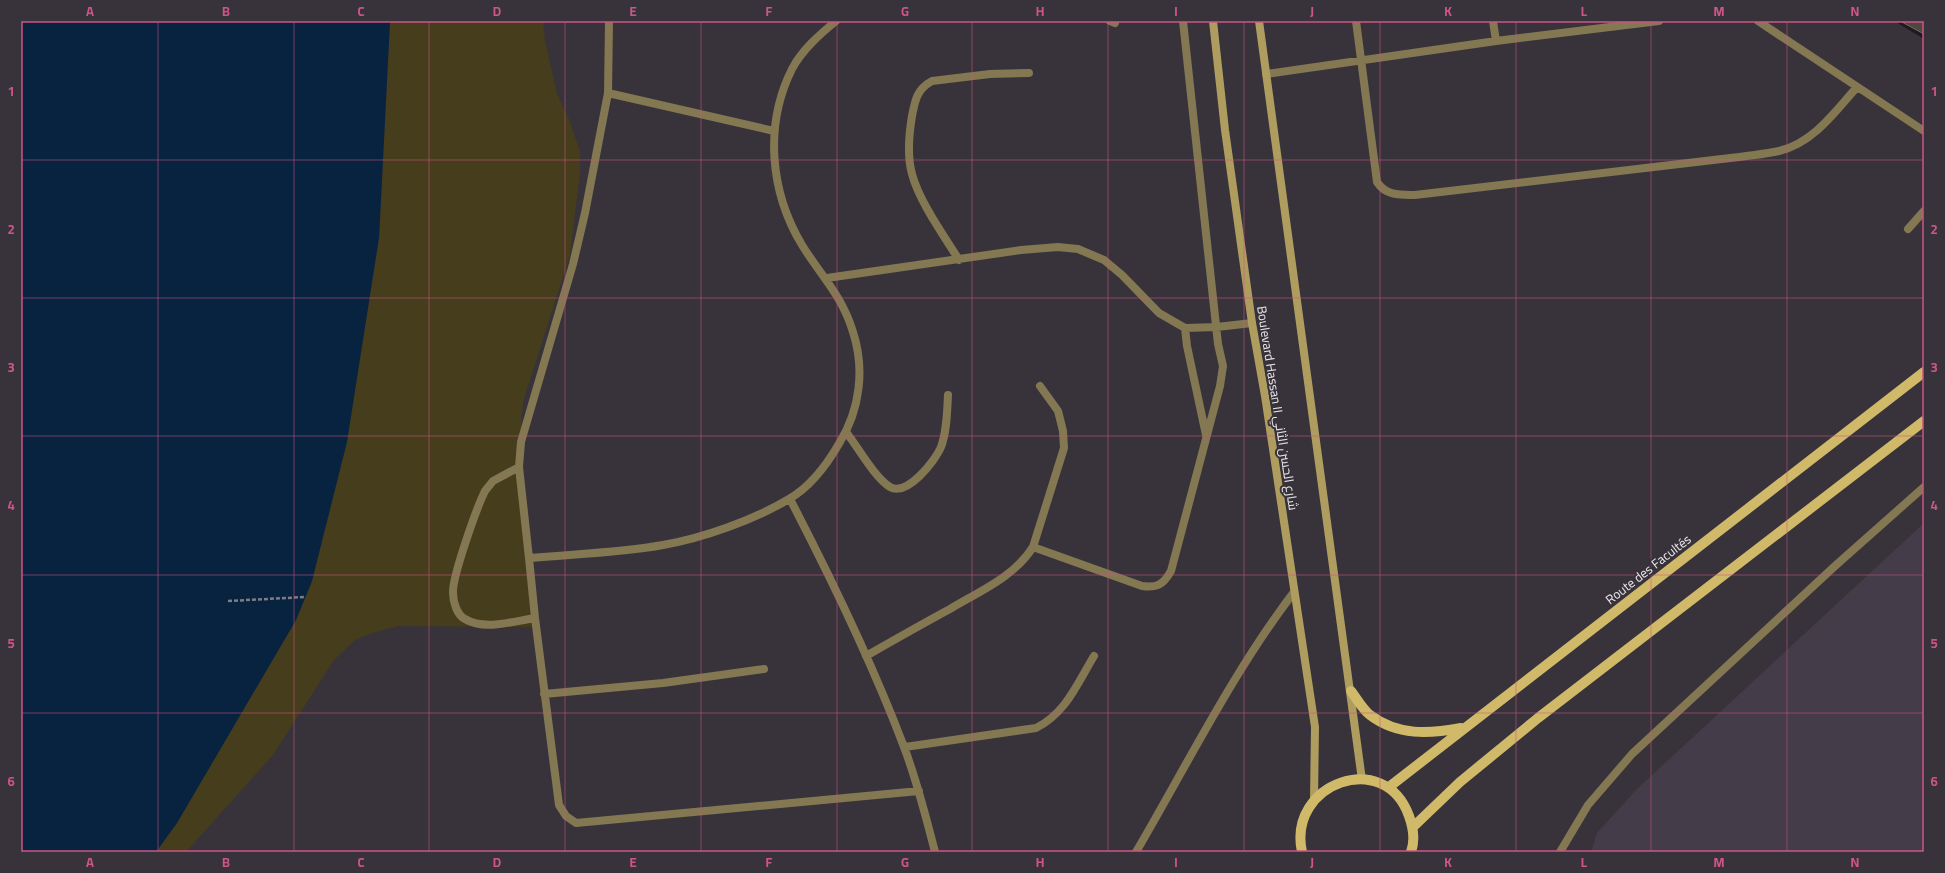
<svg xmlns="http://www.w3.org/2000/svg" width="1945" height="873" font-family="Georgia,Cairo,serif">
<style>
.built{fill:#443c48}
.sand{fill:#453d1c}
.water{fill:#082340}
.shadow{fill:#0007}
.building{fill:#4d4740;stroke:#726b64}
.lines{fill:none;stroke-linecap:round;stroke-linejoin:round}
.path{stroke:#807c82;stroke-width:2.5;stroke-dasharray:4 2;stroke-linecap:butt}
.street{stroke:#837852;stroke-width:8}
.secondary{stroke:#af9d5f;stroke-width:8}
.primary{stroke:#d0b968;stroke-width:10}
.grid{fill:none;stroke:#cd5686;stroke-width:1;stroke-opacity:0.55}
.labels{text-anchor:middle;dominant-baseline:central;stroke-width:4;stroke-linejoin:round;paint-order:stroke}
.street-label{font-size:13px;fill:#e8e5ea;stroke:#38333a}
.neatline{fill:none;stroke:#cd5686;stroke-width:1.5}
.grid-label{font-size:13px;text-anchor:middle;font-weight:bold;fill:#cd5686}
</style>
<rect width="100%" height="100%" fill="#38333a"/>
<path class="built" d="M1924 523V852H1591L1597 833 1637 789Z"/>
<path class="sand" d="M390 21H543L545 41 557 94 569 119 580 151V174L570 255 523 402 519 453 532 562 531 627 399 626 375 632 355 640 334 660 273 755 186 852H156L177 823 296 620 312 581 323 532 379 238Z"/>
<path class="water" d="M21 21H390L379 238 347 442 312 581 296 620 177 823 156 852H21Z"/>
<path class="shadow" d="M1895 21H1924V39L1899 24Z"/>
<path class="building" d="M1900 21H1924V34Z"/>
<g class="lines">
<path class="path" d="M228 601 305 597"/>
<path class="street" d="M609 21 608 93 585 213 573 264 521 442 519 467 529 558C573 554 619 553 663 545 703 538 754 520 789 499 810 487 828 463 840 442 860 409 865 369 853 332 842 295 821 276 802 245 770 192 764 125 792 69 802 50 819 35 836 21
M1110 21 1115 23
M1356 21 1377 182C1386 196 1400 195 1415 195L1739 157C1752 155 1766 154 1779 151 1813 143 1835 112 1857 87
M1493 21 1496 41
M1758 21 1924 131
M1266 74 1496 41 1659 21
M608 93 774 131
M1908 229 1924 211
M959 260C944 236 919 201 912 174 907 156 909 134 912 116 915 100 917 89 932 81L990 74 1029 73
M827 278 1021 250 1058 247 1078 249 1104 260 1122 275 1159 313 1185 328 1217 327 1252 323
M1185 328 1187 346 1206 435
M846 432C858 447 874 477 890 487 907 497 935 461 941 447 947 431 947 412 948 395
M519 467 493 481 485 491C477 507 452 577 453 593 453 602 457 615 465 619 485 631 514 621 535 618
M790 499C832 580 872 662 904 747 917 781 926 817 935 852
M1033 547 1142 586C1157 588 1163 585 1171 571L1220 386 1223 366 1218 344 1183 21
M529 558 535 618 559 805 566 816 576 823 919 791
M866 656C894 640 922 624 950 609 980 591 1014 577 1033 547L1064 448 1063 431 1058 411 1040 386
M544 694 663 683 764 669
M905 747 1036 728C1066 713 1077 684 1094 656
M1136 852C1187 765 1233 672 1294 592
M1560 852 1588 805 1632 754 1835 566 1924 487"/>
<path class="secondary" d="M1213 21 1225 130 1252 323 1265 396 1315 727 1314 799
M1259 21 1362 780"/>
<path class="primary" d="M1351 691C1357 699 1363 710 1370 715 1398 736 1429 734 1461 728
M1389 787 1924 372
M1413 827 1460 782 1538 718 1924 421
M1302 852C1287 783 1385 748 1409 816 1413 827 1415 841 1411 852"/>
</g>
<path class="grid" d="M158 21V852M294 21V852M429 21V852M565 21V852M701 21V852M837 21V852M972 21V852M1108 21V852M1244 21V852M1380 21V852M1516 21V852M1651 21V852M1787 21V852M21 160H1924M21 298H1924M21 436H1924M21 575H1924M21 713H1924"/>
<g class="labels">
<g class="street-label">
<text transform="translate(1278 408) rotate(81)">Boulevard Hassan II شارع الحسن الثاني</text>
<text transform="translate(1648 569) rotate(-38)">Route des Facultés</text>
</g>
</g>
<rect width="1945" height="873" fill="none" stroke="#38333a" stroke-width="44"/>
<rect x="22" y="22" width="1901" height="829" class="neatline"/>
<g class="grid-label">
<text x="90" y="16">A</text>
<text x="226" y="16">B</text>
<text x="361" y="16">C</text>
<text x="497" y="16">D</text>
<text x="633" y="16">E</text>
<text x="769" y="16">F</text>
<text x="905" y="16">G</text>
<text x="1040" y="16">H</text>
<text x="1176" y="16">I</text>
<text x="1312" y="16">J</text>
<text x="1448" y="16">K</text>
<text x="1584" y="16">L</text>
<text x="1719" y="16">M</text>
<text x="1855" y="16">N</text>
<text x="11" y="96">1</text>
<text x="1934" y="96">1</text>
<text x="11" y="234">2</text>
<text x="1934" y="234">2</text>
<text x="11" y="372">3</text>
<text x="1934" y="372">3</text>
<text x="11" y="510">4</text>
<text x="1934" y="510">4</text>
<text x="11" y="648">5</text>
<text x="1934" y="648">5</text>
<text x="11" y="786">6</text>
<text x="1934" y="786">6</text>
<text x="90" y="867">A</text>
<text x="226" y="867">B</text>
<text x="361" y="867">C</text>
<text x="497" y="867">D</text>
<text x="633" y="867">E</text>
<text x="769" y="867">F</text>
<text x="905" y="867">G</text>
<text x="1040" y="867">H</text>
<text x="1176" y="867">I</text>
<text x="1312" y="867">J</text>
<text x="1448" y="867">K</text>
<text x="1584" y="867">L</text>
<text x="1719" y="867">M</text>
<text x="1855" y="867">N</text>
</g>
</svg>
